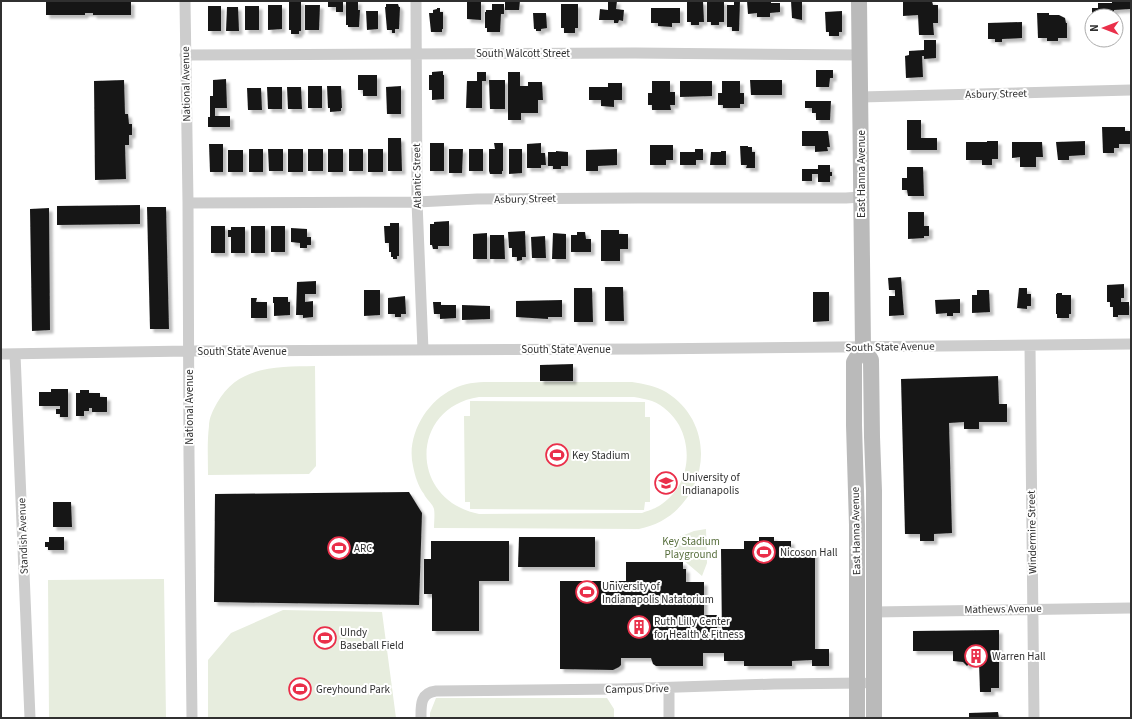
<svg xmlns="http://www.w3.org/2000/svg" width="1132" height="719" font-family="'Source Sans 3',sans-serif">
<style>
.green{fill:#e7edde;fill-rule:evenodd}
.building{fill:#171717;filter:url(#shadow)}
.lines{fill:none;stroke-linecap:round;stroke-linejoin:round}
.street{stroke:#cdcdcd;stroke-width:11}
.secondary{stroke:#bababa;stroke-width:16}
.labels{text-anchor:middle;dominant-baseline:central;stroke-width:4;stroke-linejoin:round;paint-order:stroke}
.street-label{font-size:11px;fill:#303030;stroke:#fff}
.poi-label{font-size:11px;fill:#303030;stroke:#fff;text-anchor:start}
.park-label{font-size:11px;fill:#576e3c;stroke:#fff}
</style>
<defs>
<filter id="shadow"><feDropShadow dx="3.5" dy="3.5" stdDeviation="1" flood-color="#0004"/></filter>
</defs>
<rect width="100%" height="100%" fill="#fff"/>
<path class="green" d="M315 366 316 466 309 474 208 475C208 459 207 442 209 426 209 418 213 410 217 403 238 365 277 367 315 366Z
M489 382H632C644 384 656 386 666 392 725 429 705 516 639 529L434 528C434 522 435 515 434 509 433 504 426 499 424 494 418 486 415 476 413 466 406 436 426 402 453 389 464 383 476 382 489 382ZM479 397H634C640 398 646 399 652 401 663 405 673 415 679 425 694 453 687 489 659 506 654 509 647 511 642 513L479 514C408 500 410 407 479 397Z
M470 401 645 402V417H650V502H645L644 510 470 509V502H465L464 416H470Z
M706 529 707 563 702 576 675 553H670L669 541 694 531Z
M164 579 166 718H49L48 580Z
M283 610 382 612 396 718H208V660L231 633Z
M436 698H607L614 709V718H430V713Z"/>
<path class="building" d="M46 1H131V15H93V13H85V15H46Z
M289 1H301V31H299V34H291V30H289Z
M328 1H343V12H336V7H328Z
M346 1H358V10H360L359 27H348V25H346Z
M467 1H481V20L467 19Z
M505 1H520L519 10H505Z
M608 1H617L616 9 624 10 623 21 619 20 618 23H614V20H599L600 9 608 10Z
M687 1H703L704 22H699V25H691V22H687Z
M707 1H724V22H719V25H711V22H707Z
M734 1H740L739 31H732V27H727V5H734Z
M747 1H771V3H780V12L770 13V17H757V13L748 14Z
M791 1H802V20L792 18Z
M903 1H932L933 5H938V23H933L934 35H919L918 15 903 16Z
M1112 1H1130V9L1114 10V16H1092V8H1098V3H1112Z
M386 4H398L399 7H400L399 29H395V33H392V30H387L385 7H386Z
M492 4H504V14H501L500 32H487V28H485V12H486V10H492Z
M561 4H578V28H575V33H564V28H561Z
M268 5H282V29L268 30Z
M305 5H320L319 30H305Z
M208 6H221V31H208Z
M245 6H259V30H245Z
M227 7H238L239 31H226Z
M437 8H440V12H443V29H442V32H431L429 13H433V10L437 9Z
M651 8H680V23H672V27L658 26V23H651Z
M366 11H378V29L367 30Z
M842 11V32H839V36H829V32H826L825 12Z
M533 13H546L547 28 541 29V31H536V29H534Z
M1037 13H1049V15H1059L1065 18 1066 23H1067V38H1058V41H1047V38H1038Z
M1022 22V38L1002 39V42H995V39H988V23Z
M924 40H936V58L924 59V56H922L923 77 906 78 905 56 909 55V51L924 50Z
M816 70H833V78H830L829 87H816Z
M443 71V75H444V99L432 100V90H429V75H432V72Z
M477 72H486V81H482V108H466L467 81H477Z
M508 72H520V86H528V82H542L543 100H538V113H521V120H508Z
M358 75H377V96H363V90H358Z
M226 79 227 108H215V116H230V127H208V117H210V96H213V80Z
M124 80 125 114H128L129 124H132V135H129V145H125L126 179 95 180 94 81Z
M489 80H505V109H490Z
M750 80H782V95H751Z
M652 81H670V92H675V105H670L671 110H652V105H648V93H652Z
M680 81H712V96L680 97Z
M722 81H740V93H744V104H740V108H723V105H718V93H722Z
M608 83H622V100H614V107L601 106V100H589V87H608Z
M308 86H322V108H308Z
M327 86H341L342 108H341V111L330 112V108H328Z
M401 86V114H387L386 87Z
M267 87H282V109H268Z
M287 87H301L302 109H288Z
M247 88H261L262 110H248Z
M805 101H831L830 120H816V113H812V108H805Z
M907 120H921V138H937V150H907Z
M1102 127H1125V131H1130L1131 144H1119V148H1114V153H1103Z
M802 131H828L830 147H827L828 151 815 152V146H802Z
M388 138H401L402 171H388Z
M987 141H998V159H992V165H982V160H966V142H987Z
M1085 141V155L1069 156V160H1058L1056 142Z
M1012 142H1042L1043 157H1036V167H1020V157L1012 158Z
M430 143H444V171H430Z
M494 143H503V171H502V174H490L489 171V149H495Z
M541 143V153H545L546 165H541V168H527V144Z
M209 144H223V172H210Z
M650 145H673V160H666V165H650Z
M740 146H748V147H752V152H755V168H746L747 165H741Z
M249 149H263V172H249Z
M268 149H283V171H269Z
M288 149H303V172H288Z
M308 149H323V171H308Z
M328 149H343V172H328Z
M349 149H363V171H349Z
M368 149H383V172H368Z
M449 149H463L462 173H449Z
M469 149H483V171H469Z
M509 149H522V173L509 174Z
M617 149V165L598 166V171H586V150Z
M695 149H703V160H696V165H680V152H695Z
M228 150H243V172H228Z
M556 151 568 152V166H561V169H553V166H548V152H556Z
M721 151H726V165H710L711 152H721Z
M818 165H830V172H832V176H830V182H818V174H812V181H802V169H818Z
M907 167H923L924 196H908L907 190H902V178H907Z
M140 205V224L57 225V206Z
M147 207H166L169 329H150Z
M49 208 50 330 32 331 30 209Z
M908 212H924V226H929V236H924V238L908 239Z
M449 221V246H438V249H433L432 245H430V224H434V222Z
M390 223H399V256H397V259H393V257H391V252H389V243H385L384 226H390Z
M211 226H225V253H211Z
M251 226H265V253H251Z
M271 226H285V252H271Z
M231 227H245V253H231V237H228V230H231Z
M291 228 307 229V237H311V245H307V248H300V243L291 242Z
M601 230H619V234H628V249H620V261H601Z
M525 231 526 257H522V260L517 261V257H512V248H509L508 232Z
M577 232H585L586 239H591V252H571V235H577Z
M487 233V259H473V234Z
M553 233 566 234V259H552Z
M490 235H504L505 259H490Z
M545 236 546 258H532L531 237Z
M901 277 904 315 889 316V296H895V290H889L888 278Z
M316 281V294H305V302L313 301V317L303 318V315H296L297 282Z
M1124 284V298H1121V302H1129V315H1118V317H1113V307H1110V302H1107V285Z
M605 287H623L624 321H605Z
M574 288H592L593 322H574Z
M1019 288H1027V294H1031V306H1027V309L1017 308Z
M364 290H380V315L364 316Z
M977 290H989L990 312 972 313V295H977Z
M813 292H829V321L813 322Z
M1057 293H1062V295H1071V314H1069V318H1057V314H1056V294H1057Z
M405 296 406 314H401V317H395V314H388V298Z
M273 297H288V302H290V315L274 316V303H273Z
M251 298H257L256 302H267V318H251Z
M960 299V313H953V316H947V313L936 314 935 300Z
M562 300V317H548V319L516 317V301Z
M433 302H441V305H456V318L440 319V314H434Z
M462 305 490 306V319L462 320Z
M573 364V381H540V365Z
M998 376 999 404H1007V422H979V429H964V422L949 423 952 533 934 534V541H920V534H905L901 379Z
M51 389H68V417H60V414H56V409H60V406H39V392H51Z
M80 390H89V393H100V397H107V412H92V408H89V411H84V416H76V393H80Z
M409 492 422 513 419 605 214 602 215 494Z
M53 502H71L72 527H53Z
M49 537H64V550H48V547H45V542H49Z
M519 537H595V567H518Z
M759 537H774V541H791V549H815V649H829V666H812V660L792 661V666H744V661H724V653H703V666H656L653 664 651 658H621V665L619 667 613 670 560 669V581H626V562H683V569H686V582H704V615H717V639H722L721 549H744V541H759Z
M431 541H509V581H479V631H432V594H424V559H431Z
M999 630V688H991V692H980L979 662H971L967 666 963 662 953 661V651H913V631Z
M998 712 999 718H969V713Z"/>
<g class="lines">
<path class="street" d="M185 1 188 203 189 456 192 718
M416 1 417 202 423 350
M185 55 635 53 860 55
M861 97 1131 90
M188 203 417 202 477 199 638 198H846L861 197
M1030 346 1034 718
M1 354 189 351 641 349 1131 344
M15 354 30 718
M874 612 1131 608
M421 718C421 705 420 693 436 691L617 689 774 684 864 683
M669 718V688"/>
<path class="secondary" d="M859 1 863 347 871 360 872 437 874 491V718
M857 718V525L854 425V362L863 347"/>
</g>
<defs>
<g id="stadium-ring" transform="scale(1.15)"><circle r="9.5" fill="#fff" stroke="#ea2f4a" stroke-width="1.5"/><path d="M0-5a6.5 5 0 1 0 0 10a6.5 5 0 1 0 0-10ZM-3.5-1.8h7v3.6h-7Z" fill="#ea2f4a"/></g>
<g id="university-ring" transform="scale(1.15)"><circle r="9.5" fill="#fff" stroke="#ea2f4a" stroke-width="1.5"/><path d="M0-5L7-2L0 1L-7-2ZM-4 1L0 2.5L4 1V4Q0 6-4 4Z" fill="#ea2f4a"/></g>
<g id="building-ring" transform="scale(1.15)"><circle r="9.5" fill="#fff" stroke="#ea2f4a" stroke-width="1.5"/><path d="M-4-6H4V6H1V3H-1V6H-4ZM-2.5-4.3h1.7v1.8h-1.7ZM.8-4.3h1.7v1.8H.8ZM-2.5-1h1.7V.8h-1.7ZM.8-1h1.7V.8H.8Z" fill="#ea2f4a"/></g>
</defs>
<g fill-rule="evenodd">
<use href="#stadium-ring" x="557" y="455"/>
<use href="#university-ring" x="666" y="483"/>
<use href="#stadium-ring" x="339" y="548"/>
<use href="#stadium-ring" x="764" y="552"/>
<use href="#stadium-ring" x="587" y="592"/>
<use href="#building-ring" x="639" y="627"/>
<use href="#stadium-ring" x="325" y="638"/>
<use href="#building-ring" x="976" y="656"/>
<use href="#stadium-ring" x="300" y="689"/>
</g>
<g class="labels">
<g class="street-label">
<text x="523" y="53">South Walcott Street</text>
<text transform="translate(186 84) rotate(-91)">National Avenue</text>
<text transform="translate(996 94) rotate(-1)">Asbury Street</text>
<text transform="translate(861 174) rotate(-90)">East Hanna Avenue</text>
<text transform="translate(417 176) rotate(-91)">Atlantic Street</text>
<text transform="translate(525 199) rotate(-1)">Asbury Street</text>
<text transform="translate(890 347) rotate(-1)">South State Avenue</text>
<text x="566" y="349">South State Avenue</text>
<text x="242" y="351">South State Avenue</text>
<text transform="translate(189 407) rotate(-90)">National Avenue</text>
<text transform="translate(856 531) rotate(-91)">East Hanna Avenue</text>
<text transform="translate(1032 532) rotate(-91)">Windermire Street</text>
<text transform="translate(23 536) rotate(-92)">Standish Avenue</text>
<text transform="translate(1003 609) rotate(-1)">Mathews Avenue</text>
<text transform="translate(637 689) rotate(-1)">Campus Drive</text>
</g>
<g class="poi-label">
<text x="572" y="455">Key Stadium</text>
<text x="682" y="477">University of<tspan x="682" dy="13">Indianapolis</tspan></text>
<text x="354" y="548">ARC</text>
<text x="780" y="552">Nicoson Hall</text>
<text x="602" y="586">University of<tspan x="602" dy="13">Indianapolis Natatorium</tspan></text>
<text x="654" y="621">Ruth Lilly Center<tspan x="654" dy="13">for Health &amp; Fitness</tspan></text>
<text x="340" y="632">UIndy<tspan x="340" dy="13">Baseball Field</tspan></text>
<text x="992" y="656">Warren Hall</text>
<text x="316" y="689">Greyhound Park</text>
</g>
<g class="park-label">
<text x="691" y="541">Key Stadium<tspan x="691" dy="13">Playground</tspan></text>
</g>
</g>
<rect width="1132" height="719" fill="none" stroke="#303030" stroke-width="4"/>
<g transform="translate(1104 28) rotate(270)"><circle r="19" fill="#ffffff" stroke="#acacac"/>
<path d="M0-3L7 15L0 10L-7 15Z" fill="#ea2f4a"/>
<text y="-6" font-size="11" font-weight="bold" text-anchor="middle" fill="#303030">N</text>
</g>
</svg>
